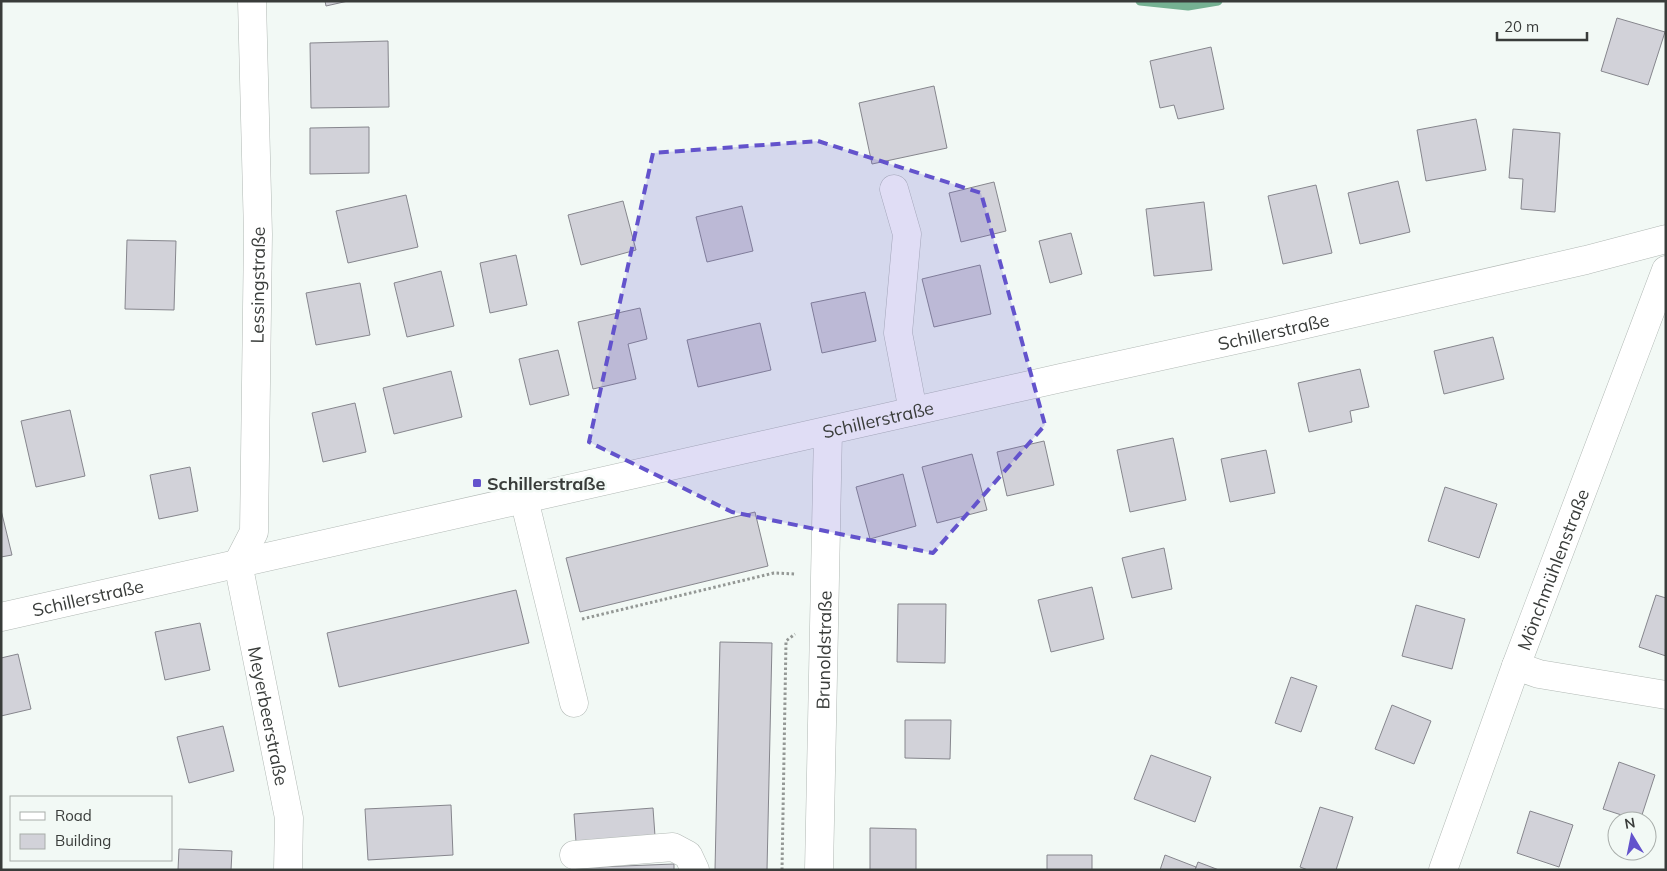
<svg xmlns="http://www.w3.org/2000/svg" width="1667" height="871" font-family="Mulish,sans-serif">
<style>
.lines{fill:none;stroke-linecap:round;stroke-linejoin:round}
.stream{stroke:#75b192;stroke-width:9}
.building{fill:#d2d2d9;stroke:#86868d}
.minor-casing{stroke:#b2b9b5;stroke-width:29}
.path{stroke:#949895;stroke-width:3;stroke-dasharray:2.5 2.5;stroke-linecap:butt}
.minor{stroke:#fff;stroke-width:28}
.marked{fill:#6353cc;fill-opacity:0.2;stroke:#6353cc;stroke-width:4;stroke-dasharray:10 6;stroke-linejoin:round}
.poi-dot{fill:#6353cc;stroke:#f2f9f5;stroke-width:2}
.labels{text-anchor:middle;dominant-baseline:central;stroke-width:5;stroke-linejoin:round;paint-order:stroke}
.street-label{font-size:18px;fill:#393c3a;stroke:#f2f9f5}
.poi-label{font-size:18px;font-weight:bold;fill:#393c3a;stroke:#f2f9f5;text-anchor:start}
</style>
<rect width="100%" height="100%" fill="#f2f9f5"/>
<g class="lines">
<path class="stream" d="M1140 1 1188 6 1218 1"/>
</g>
<path class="building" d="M325 1H348L326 6Z
M1617 18 1665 32 1648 85 1601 71Z
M388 41 389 107 311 108 310 43Z
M1211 47 1224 109 1178 119 1174 105 1160 108 1150 61Z
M934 86 947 148 872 164 859 103Z
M1476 119 1486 170 1426 181 1417 130Z
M369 127V173L310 174V128Z
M1513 129 1560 133 1555 212 1521 209 1523 179 1509 178Z
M1398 181 1410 232 1360 244 1348 193Z
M994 182 1006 231 961 242 949 193Z
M1316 185 1332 253 1283 264 1268 196Z
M406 195 418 247 348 263 336 211Z
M623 201 636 250 581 265 568 215Z
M1204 202 1212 270 1154 276 1146 209Z
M742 206 753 251 707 262 696 217Z
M1071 233 1082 274 1050 283 1039 241Z
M127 240 176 241 174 310 125 309Z
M516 255 527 305 490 313 480 263Z
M980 265 991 314 934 327 922 279Z
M441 271 454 326 407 337 394 283Z
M360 283 370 335 316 345 306 293Z
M865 292 876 341 822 353 811 303Z
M640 308 647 339 628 344 636 379 593 389 578 322Z
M760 323 771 370 698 387 687 340Z
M1493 337 1504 379 1444 394 1434 351Z
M558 350 569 395 530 405 519 359Z
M1360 369 1369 407 1350 411 1352 422 1309 432 1298 383Z
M451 371 462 417 394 434 383 388Z
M355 403 366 452 323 462 312 413Z
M70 410 85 476 36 487 21 421Z
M1173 438 1186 500 1130 512 1117 450Z
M1044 441 1054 485 1007 496 997 452Z
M1266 450 1275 493 1230 502 1221 459Z
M972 454 987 510 937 523 922 467Z
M190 467 198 511 159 519 150 475Z
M903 474 916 526 870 539 856 487Z
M1445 487 1497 504 1479 558 1428 541Z
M1 510 12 555 1 557Z
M755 512 768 566 580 612 566 558Z
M1164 548 1172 589 1132 598 1122 558Z
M1092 587 1104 639 1051 652 1038 600Z
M516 590 529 643 339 687 327 633Z
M1656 595 1666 598V656L1639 647Z
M898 604H946L945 663 897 662Z
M1416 605 1465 619 1452 669 1402 656Z
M200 623 210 670 165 680 155 632Z
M720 642 772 643 767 870H715Z
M18 654 31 709 1 716V658Z
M1291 677 1317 686 1301 732 1275 723Z
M1392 705 1431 721 1414 764 1375 749Z
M905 720H951L950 759 905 758Z
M223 726 234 771 189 783 177 737Z
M1151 755 1211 777 1195 822 1134 799Z
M1619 762 1655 775 1640 821 1603 809Z
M451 805 453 855 368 860 365 809Z
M1320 807 1353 817 1336 870H1308L1300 867Z
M653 808 655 836 576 842 574 814Z
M1530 811 1573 825 1559 867 1517 853Z
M870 828 916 829V870H870Z
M179 849 232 851 231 870H178Z
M1047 855H1092V870H1047Z
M1165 855 1196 867 1195 870H1160Z
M1198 862 1219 870H1195Z
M674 864V870H573V868Z"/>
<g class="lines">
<g class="minor-casing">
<g id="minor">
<path d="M894 189 907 234 898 333 913 411"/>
<path d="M524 499 574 703"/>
<path id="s1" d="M238 563 254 532 258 234 252 1"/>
<path id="s2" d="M238 563 289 818 288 870"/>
<path id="s3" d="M1 617 1061 378 1276 331 1586 260 1666 239"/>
<path d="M1516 666 1539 674 1666 695"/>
<path d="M574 855 673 847 688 855 695 870"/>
<path id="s4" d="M819 870 828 431"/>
<path id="s5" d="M1443 870 1516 666 1666 270"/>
</g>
</g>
<path class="path" d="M582 619 774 573 795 574
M782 870 786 641 795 634"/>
<use href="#minor" class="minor"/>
</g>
<path class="marked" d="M818 141 981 193 1045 425 933 553 732 512 589 442 653 153Z"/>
<rect class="poi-dot" x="472" y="478" width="10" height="10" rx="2.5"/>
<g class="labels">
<g class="street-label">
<text stroke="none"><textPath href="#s1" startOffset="282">Lessingstraße</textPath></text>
<text stroke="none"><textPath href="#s3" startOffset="1304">Schillerstraße</textPath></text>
<text stroke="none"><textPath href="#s3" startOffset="899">Schillerstraße</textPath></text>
<text stroke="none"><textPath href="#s5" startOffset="320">Mönchmühlenstraße</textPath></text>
<text stroke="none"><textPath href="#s3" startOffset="89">Schillerstraße</textPath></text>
<text stroke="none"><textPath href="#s4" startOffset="220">Brunoldstraße</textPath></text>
<text stroke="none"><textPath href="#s2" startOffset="156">Meyerbeerstraße</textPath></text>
</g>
<g class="poi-label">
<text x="487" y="483">Schillerstraße</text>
</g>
</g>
<rect width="1667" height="871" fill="none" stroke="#393c3a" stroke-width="5"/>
<rect x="10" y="796" width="162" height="65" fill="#f2f9f5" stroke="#a8adaa"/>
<rect x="20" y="812" width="25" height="8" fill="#ffffff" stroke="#a8adaa"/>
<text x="55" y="821" font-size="15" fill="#393c3a">Road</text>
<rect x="20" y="834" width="25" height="15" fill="#d2d2d9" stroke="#a8adaa"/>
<text x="55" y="846" font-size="15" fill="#393c3a">Building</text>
<g transform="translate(1632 836) rotate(350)"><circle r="24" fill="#f2f9f5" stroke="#a8adaa"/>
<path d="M0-4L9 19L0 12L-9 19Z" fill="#6353cc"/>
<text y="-8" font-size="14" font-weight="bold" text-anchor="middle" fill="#393c3a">N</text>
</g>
<path d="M1497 32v8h90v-8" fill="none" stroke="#393c3a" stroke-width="2.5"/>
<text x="1504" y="32" font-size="15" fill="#393c3a" stroke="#f2f9f5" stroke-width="4" paint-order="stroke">20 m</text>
</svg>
